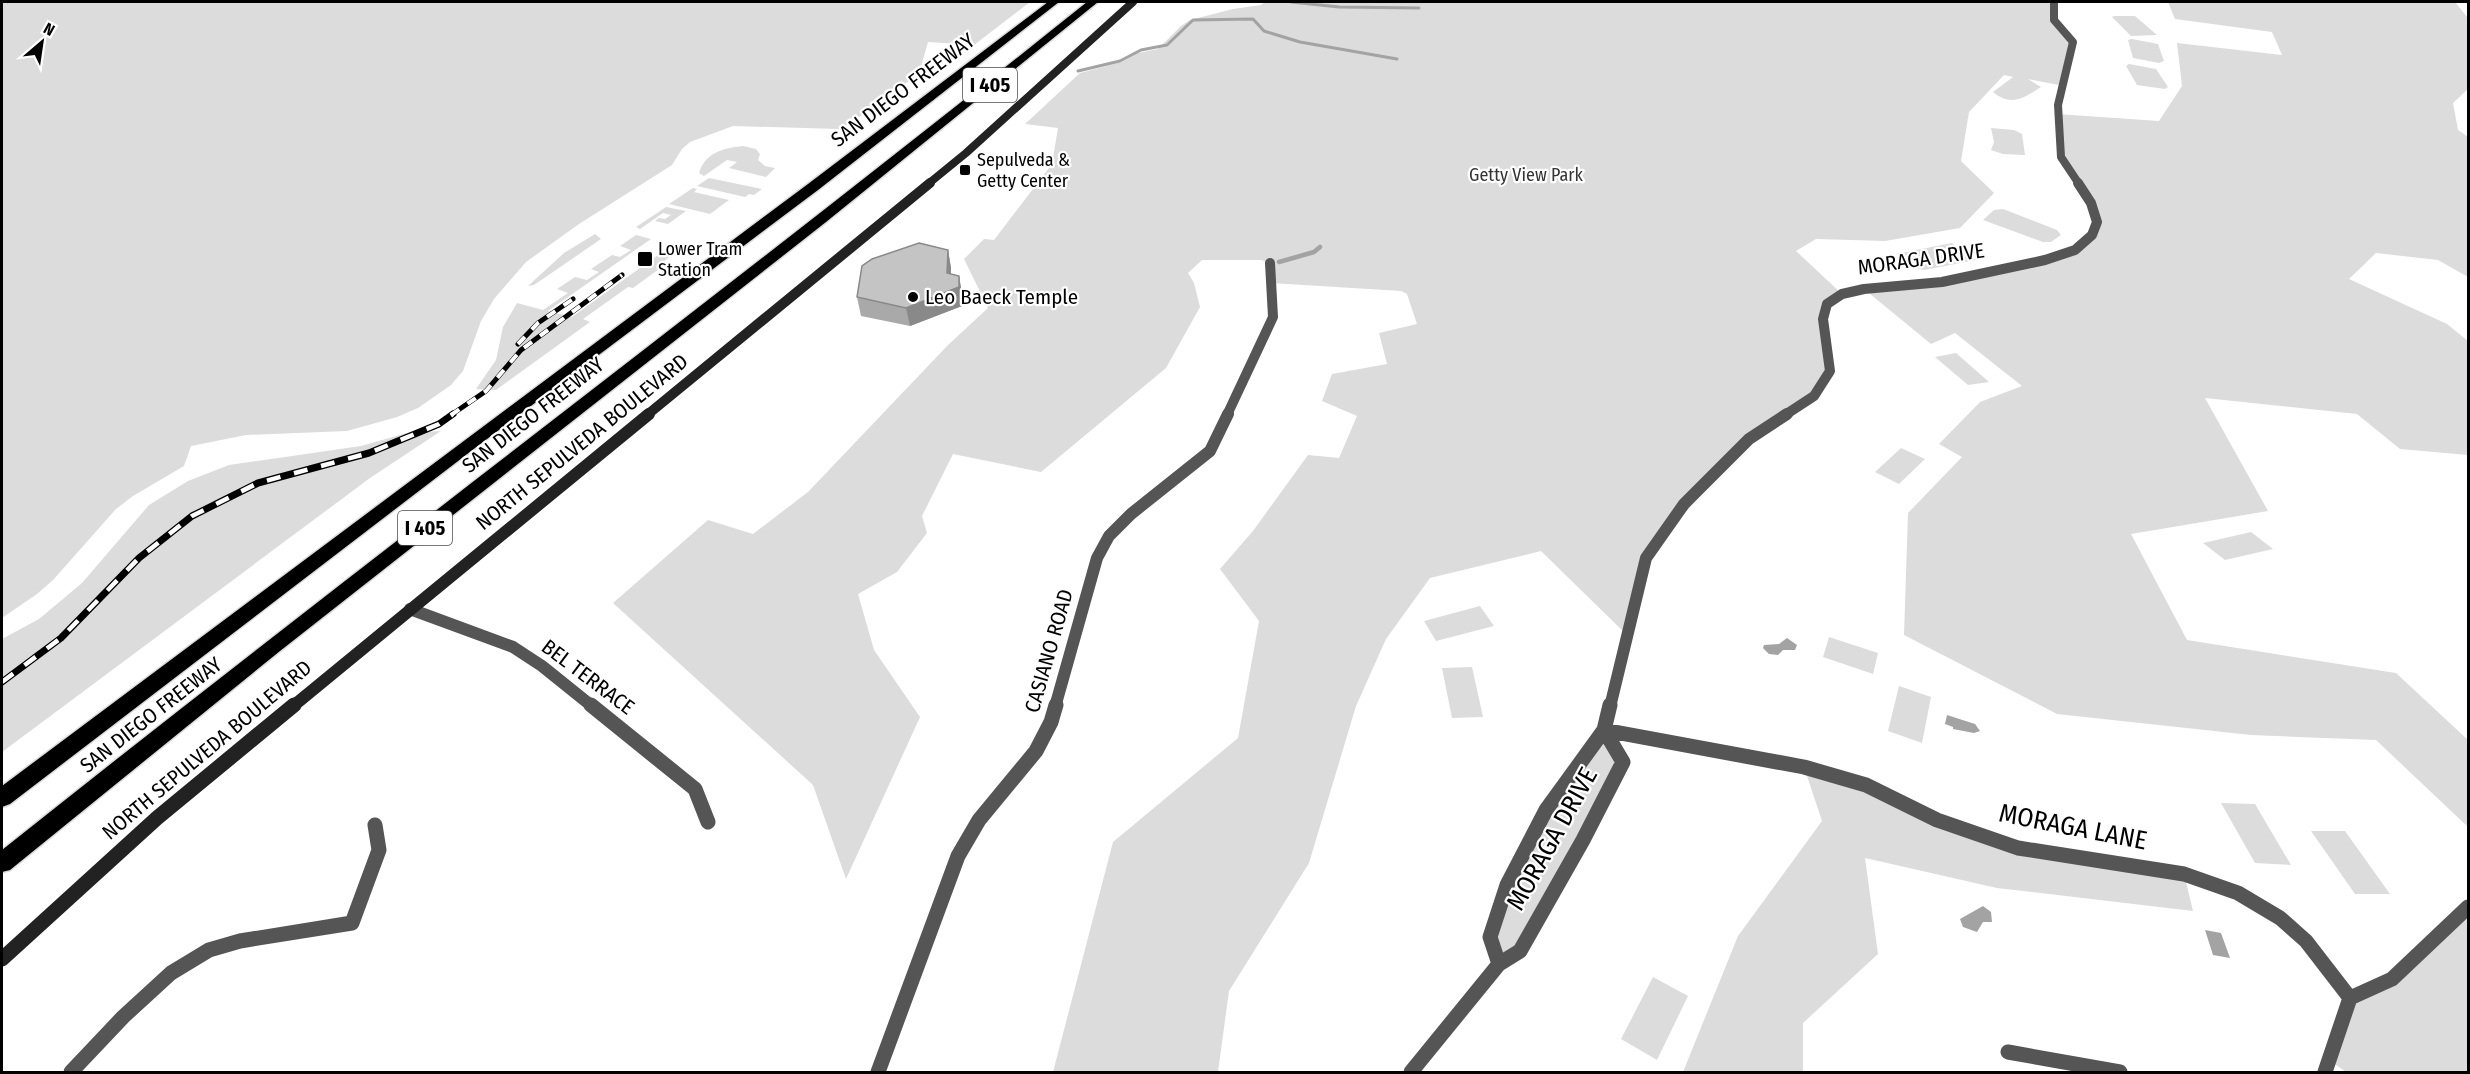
<svg xmlns="http://www.w3.org/2000/svg" width="2470" height="1074" font-family="'Fira Sans Condensed',sans-serif">
<style>
.green{fill:#dcdcdc}
.water{fill:#a3a3a3}
.lines{fill:none;stroke-linecap:round;stroke-linejoin:round}
.stream-far1{stroke:#a3a3a3;stroke-width:3}
.stream{stroke:#a3a3a3;stroke-width:4.5}
.motorway-casing{stroke:#dbdbdb;stroke-width:3}
.minor-far3{stroke:#555;stroke-width:8}
.minor-far2{stroke:#555;stroke-width:10}
.minor-far1{stroke:#555;stroke-width:12}
.minor{stroke:#555;stroke-width:15}
.secondary-far3{stroke:#222;stroke-width:8}
.secondary-far2{stroke:#222;stroke-width:10}
.secondary-far1{stroke:#222;stroke-width:12}
.secondary{stroke:#222;stroke-width:15}
.motorway{fill:#000;fill-rule:evenodd}
.rail-far1-casing{stroke:#000;stroke-width:5}
.rail-casing{stroke:#000;stroke-width:7}
.rail-far1{stroke:#fff;stroke-width:4;stroke-dasharray:10;stroke-linecap:butt}
.rail{stroke:#fff;stroke-width:4.5;stroke-dasharray:14;stroke-linecap:butt}
.wall{fill:#a9a9a9}
.shaded-wall{fill:#898989}
.building{fill:#c4c4c4;stroke:#898989;stroke-width:1.5}
.poi-dot{fill:#000;stroke:#fff;stroke-width:2}
.labels{text-anchor:middle;dominant-baseline:central;stroke-width:4.5;stroke-linejoin:round;paint-order:stroke}
.far-poi-label{font-size:18px;fill:#000;stroke:#fff;text-anchor:start}
.far-park-label{font-size:18px;fill:#333;stroke:#fff}
.shield{fill:#fff;stroke:#4c4c4c;stroke-width:1.5}
.shield-label{font-size:20px;font-weight:bold;fill:#000}
.street-label{font-size:21px;fill:#000;stroke:#fff}
.poi-label{font-size:21px;fill:#000;stroke:#fff;text-anchor:start}
.near-street-label{font-size:26px;fill:#000;stroke:#fff}
</style>
<rect width="100%" height="100%" fill="#fff"/>
<path class="green" d="M2 2H1030L974 45 928 42 919 74 855 120 839 129 733 126 690 142 682 149 672 165 579 224 526 262 494 299 481 321 463 371 451 385 418 408 397 417 347 431 246 435 191 446 184 466 133 496 116 509 53 580 37 594 2 618Z
M1265 2H2054L2052 12 2073 42 2064 86 2028 79 2041 87C2024 98 2011 107 1993 92L2013 77 2004 75 1969 112 1961 161 1994 193 1960 228 1885 241 1816 239 1796 251 1842 294 1827 304 1830 371 1825 382 1749 439 1646 558 1627 635 1541 551 1430 578 1386 639 1356 706 1309 863 1229 991 1218 1072H1053L1113 842 1238 738 1259 621 1220 569 1253 531 1308 455 1339 458 1357 416 1322 401 1332 374 1387 364 1379 333 1417 324 1407 294 1401 291 1271 283 1267 262 1261 260H1202L1188 273 1194 283 1200 307 1166 368 1041 472 953 454 922 516 927 533 897 572 858 594 874 650 920 717 846 879 813 785 613 603 708 520 753 534 808 492 948 345 988 308 964 259 984 239 994 240 1052 164 1058 128 1025 124 1080 73 1122 62 1138 53 1158 49 1181 26 1190 20 1233 9 1261 5Z
M2168 2H2455L2468 18V89L2453 103 2458 130 2468 137V277L2438 260 2376 253 2349 279 2447 324 2468 341V455L2400 449 2357 414 2205 398 2268 511 2131 534 2187 640 2396 673 2468 740V827L2376 740 2251 735 2057 714 1904 635 1908 513 1962 457 1939 444 1980 402 2022 386 1955 333 1931 344 1864 289 1942 282 2075 250 2097 222 2061 157 2057 114 2159 121 2182 86 2177 43 2282 55 2272 32 2175 19Z
M2114 16H2135L2157 35 2131 36 2112 17Z
M2132 39 2158 44 2164 61 2159 63 2133 58 2128 40Z
M2129 64 2156 69 2168 87 2165 89 2137 85 2126 66Z
M1991 128 2014 130 2022 134 2025 155 2003 154 1991 150 1994 142Z
M743 146 756 149 760 154 758 160 765 166 775 168 766 177 729 168 737 162 727 160 704 176 699 173C705 153 723 148 743 146Z
M709 178 762 189 754 195 749 194 745 197 697 186Z
M693 188 697 189 694 192 729 200 710 214 669 204Z
M666 207 686 211 668 224 655 221 659 218 665 219 671 215 663 213 640 229 636 227Z
M2003 209 2057 230 2061 235 2051 242H2043L1983 220 1994 210Z
M595 234 601 239 534 285 528 286 564 253Z
M636 235 651 239 548 311 572 317 669 247 679 250 656 267 659 269 633 288 628 287 583 319 590 322 496 390 476 389 496 360 503 327 517 303 543 310 568 293 557 289 575 277 587 280 599 272 591 269 612 255 620 257 631 250 620 246Z
M1952 243 1976 260 1924 270 1914 268 1900 258 1901 253Z
M1956 353 1989 382 1968 385 1935 357Z
M441 431 370 478 2 752V639L39 619 82 583 149 505 188 481 229 465 361 446 407 433Z
M1901 448 1925 459 1899 484 1875 472Z
M2251 532 2273 549 2225 560 2203 543Z
M1480 606 1494 626 1436 641 1424 621Z
M1829 637 1878 653 1873 674 1823 657Z
M1472 667 1483 717 1452 718 1442 668Z
M1899 686 1931 697 1922 743 1888 731Z
M1604 730 1623 762 1520 951 1499 964 1490 937 1507 885Z
M1804 767 2018 848 2184 874 2193 911 1997 888 1865 858 1878 954 1803 1023V1072H1683L1738 936 1822 821Z
M2221 803 2255 804 2291 865 2255 863Z
M2311 831H2345L2390 894H2355Z
M2468 907V1072H2346L2329 1060 2350 998 2392 979Z
M1653 977 1688 996 1657 1060 1621 1039Z"/>
<path class="water" d="M1787 638 1797 645 1795 650H1783L1778 655 1769 654 1763 648 1764 645 1779 644Z
M1947 715 1975 724 1980 731 1974 733 1953 729V727L1945 724Z
M1983 906 1991 912 1992 922H1983L1977 932 1963 927 1960 919Z
M2205 930 2221 933 2230 958 2213 955Z"/>
<g class="lines">
<path class="stream-far1" d="M1291 2 1339 7 1419 8
M1078 71 1120 61 1141 50 1167 45 1193 20 1253 19 1264 31 1300 42 1397 59"/>
<path class="stream" d="M1279 262 1314 252 1320 247"/>
<g class="motorway-casing">
<path id="motorway" d="M1048 2H1059L818 190 479 445 10 804 2 807V786L808 184Z
M1087 2H1098L826 222 280 651 10 870 2 872V850C361 564 729 289 1087 2Z"/>
</g>
<path class="minor-far3" d="M2054 2V20L2073 42 2058 105 2061 157 2079 184"/>
<path class="minor-far2" d="M1227 415 1273 317 1270 263
M1785 415 1814 396 1830 371 1823 319 1827 304 1842 294 1864 289 1942 282 2045 260 2075 250 2092 235 2097 222 2091 203 2078 183"/>
<path class="minor-far1" d="M410 609 513 647 542 666 593 707
M1055 707 1097 558 1109 536 1131 514 1210 451 1228 414
M1610 707 1646 558 1684 504 1749 439 1787 414"/>
<path class="minor" d="M591 705 695 789 708 822
M1604 730 1804 767 1866 785 1937 820 2018 848 2184 874 2238 893 2280 918 2306 941 2350 998 2325 1072
M1499 964 1490 937 1507 885 1546 810 1604 730 1610 705
M2350 998 2392 979 2468 907
M2008 1052 2120 1072
M71 1072 123 1017 171 973 209 950 240 941 352 923 379 850 375 825
M878 1072 958 856 979 820 1036 751 1051 722 1056 705
M1411 1072 1499 964 1520 951 1583 840 1623 762 1604 730"/>
<path class="secondary-far3" d="M928 184 966 153 1133 2"/>
<path class="secondary-far2" d="M647 415 930 183"/>
<path class="secondary-far1" d="M292 707 649 414"/>
<path class="secondary" d="M2 959 157 818 294 705"/>
<use href="#motorway" class="motorway"/>
<g class="rail-far1-casing">
<path id="rail-far1" d="M518 344 538 323 573 299
M451 415 486 391 521 350 622 275"/>
</g>
<g class="rail-casing">
<path id="rail" d="M2 682 61 638 139 558 192 516 258 483 369 453 439 424 453 414"/>
</g>
<use href="#rail-far1" class="rail-far1"/>
<use href="#rail" class="rail"/>
</g>
<path class="wall" d="M948 250 951 268V274L959 276 962 294V306L910 326 861 316 857 297Z"/>
<path class="shaded-wall" d="M948 250 951 268 950 290 959 276 962 294V306L910 326 906 308Z"/>
<path class="building" d="M919 243 948 250 947 273 959 276V287L906 308 857 297 862 266 872 259Z"/>
<g class="poi-dot">
<rect x="959" y="164" width="12" height="12" rx="3"/>
<rect x="637" y="251" width="16" height="16" rx="3"/>
<circle cx="913" cy="297" r="6"/>
</g>
<g class="labels">
<g class="far-poi-label">
<text x="977" y="160">Sepulveda &amp;<tspan x="977" dy="21">Getty Center</tspan></text>
<text x="658" y="249">Lower Tram<tspan x="658" dy="21">Station</tspan></text>
</g>
<g class="far-park-label">
<text x="1526" y="175">Getty View Park</text>
</g>
<g class="shield">
<rect x="963" y="68" width="54" height="34" rx="4.5"/>
<rect x="398" y="511" width="54" height="34" rx="4.5"/>
</g>
<g class="shield-label">
<text x="990" y="85">I 405</text>
<text x="425" y="528">I 405</text>
</g>
<g class="street-label">
<text transform="translate(903 90) rotate(-37)">SAN DIEGO FREEWAY</text>
<text transform="translate(1921 259) rotate(-8)">MORAGA DRIVE</text>
<text transform="translate(533 415) rotate(-38)">SAN DIEGO FREEWAY</text>
<text transform="translate(582 442) rotate(-39)">NORTH SEPULVEDA BOULEVARD</text>
<text transform="translate(1049 651) rotate(-74)">CASIANO ROAD</text>
<text transform="translate(588 677) rotate(37)">BEL TERRACE</text>
<text transform="translate(151 715) rotate(-38)">SAN DIEGO FREEWAY</text>
<text transform="translate(207 750) rotate(-40)">NORTH SEPULVEDA BOULEVARD</text>
</g>
<g class="poi-label">
<text x="925" y="297">Leo Baeck Temple</text>
</g>
<g class="near-street-label">
<text transform="translate(2073 827) rotate(11)">MORAGA LANE</text>
<text transform="translate(1552 839) rotate(-61)">MORAGA DRIVE</text>
</g>
</g>
<rect width="2470" height="1074" fill="none" stroke="#000000" stroke-width="6"/>
<g transform="translate(42 42) rotate(29)" stroke="#ffffff" stroke-width="4.5" paint-order="stroke">
<path d="M0-4.5L10 22L0 15L-10 22Z" fill="#000000"/>
<text y="-9" font-size="16" font-weight="bold" text-anchor="middle" fill="#000000">N</text>
</g>
</svg>
